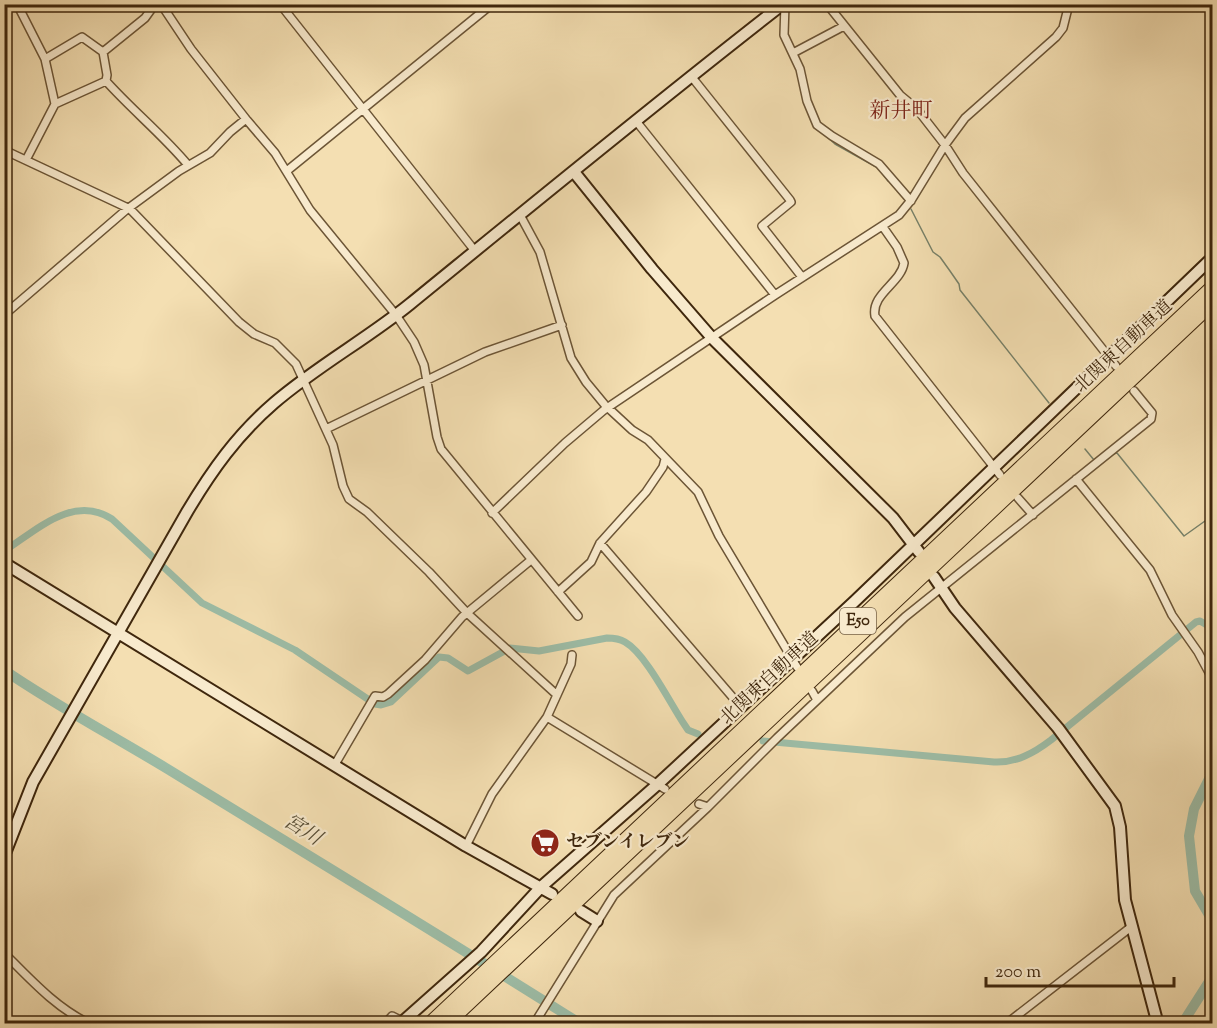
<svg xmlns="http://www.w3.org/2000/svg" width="1217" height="1028" font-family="'Sorts Mill Goudy','Noto Serif JP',serif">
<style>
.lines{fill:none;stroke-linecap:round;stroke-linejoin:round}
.stream{stroke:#778169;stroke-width:1.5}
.canal{stroke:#9dbda7;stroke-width:7}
.river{stroke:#9dbda7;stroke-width:10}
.street-casing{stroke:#6c5536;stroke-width:10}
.secondary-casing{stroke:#3f270d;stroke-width:14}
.highway-casing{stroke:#3f270d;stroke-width:16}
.street{stroke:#f8eacd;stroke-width:7}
.secondary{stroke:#f8eacd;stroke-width:10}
.highway{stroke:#f4dfb2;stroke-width:14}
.labels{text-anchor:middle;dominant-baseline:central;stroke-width:4.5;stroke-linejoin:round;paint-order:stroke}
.shield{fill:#f8eacd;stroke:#766247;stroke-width:1.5}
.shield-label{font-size:16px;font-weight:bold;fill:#3f270d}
.street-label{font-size:18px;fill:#3f270d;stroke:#f8eacd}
.poi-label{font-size:18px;font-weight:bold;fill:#3f270d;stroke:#f8eacd;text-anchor:start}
.water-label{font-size:20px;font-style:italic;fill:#564c34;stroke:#f8eacd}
.quarter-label{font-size:21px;fill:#7a1f14;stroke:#f8eacd}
</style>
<rect width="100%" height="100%" fill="#f4dfb2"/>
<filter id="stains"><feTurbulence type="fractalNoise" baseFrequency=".00333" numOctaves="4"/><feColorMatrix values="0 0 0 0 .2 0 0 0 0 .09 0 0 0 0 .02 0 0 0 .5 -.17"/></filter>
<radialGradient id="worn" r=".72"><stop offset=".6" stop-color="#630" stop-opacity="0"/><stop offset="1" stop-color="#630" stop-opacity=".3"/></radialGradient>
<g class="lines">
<path class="stream" d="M805 104 810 116
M824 134 835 144 878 168
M883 174 888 181
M911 209 933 252 940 257 950 271 959 284 960 290 1049 403
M1085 449 1094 460
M1113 454 1117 453 1184 536 1212 516"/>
<path class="canal" d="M4 551C37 530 73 494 112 519L202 603 295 650 375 704 381 705 391 702 439 657 448 658 468 671 510 648 539 651 607 638C613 638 620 639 625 642 646 654 670 703 684 724L688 730 698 734
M763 741 994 762C1016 763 1034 753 1051 740L1196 622 1200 621 1212 628"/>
<path class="river" d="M4 670C61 709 121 740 179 776 313 858 448 940 581 1024
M1212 773 1194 809 1189 836 1195 891 1212 920
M1182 1024 1212 977"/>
<g class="street-casing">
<path id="street" d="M17 4 45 59
M155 4 145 18 103 52 107 75 106 81C132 110 163 135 188 165
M161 4 191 49 246 119 275 153 310 210 396 315 414 342 424 365 437 437 441 449 578 616
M280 4 475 251
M785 4 784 35 800 69 807 101 817 125 832 136 879 164 911 201
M827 4 900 95 917 109 945 145 963 173 1116 366
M793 53 844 26
M691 76 790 200 791 202 762 226 802 277
M55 104 45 59 82 37 103 52
M636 121 775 295
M4 150 130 209 239 322 254 334 275 343 296 364 333 445 343 486 349 499 367 512 429 572 467 613 557 695
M26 160 55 104 106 81
M288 170 492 4
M520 215 540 252 571 358 586 382 605 405 632 430 648 440 698 492 719 536 797 667
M883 227 897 247 904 263C901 283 871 294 875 316L1000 475
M4 315 126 210 179 171 210 153 230 132 246 119
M326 429 485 352 562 325
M1076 479 1150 570 1172 615 1198 652 1212 678
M1018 498 1033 515
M492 513 565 443 604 410 775 295 899 215 912 199 945 145 965 118 1056 37 1063 28 1069 4
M600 543 741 707
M558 592 591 562 600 543 646 492 663 467 665 459
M812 691 817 700
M547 717 665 789
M334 766 375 696 383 697 388 694 425 660 462 617 531 560
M699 804 708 807
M466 846 492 794 547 717 571 664 572 655
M4 953C30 979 56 1008 90 1024
M385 1024 392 1016 404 1022
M534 1024 614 895 708 807 777 738 905 617 1151 419 1152 413 1134 391
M1006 1024 1131 927"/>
</g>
<g class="secondary-casing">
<path id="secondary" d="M574 172 652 269 712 338 893 518 919 552
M4 563 466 846 552 894
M934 577 955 608 1058 728 1115 806 1120 827 1125 900 1156 1017
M4 856 33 782 187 512C212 470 237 435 274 403 317 366 367 339 410 304 534 203 657 102 783 4
M581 911 597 921
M400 1024 481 952 541 887 658 784 855 601 1212 258"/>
</g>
<g class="highway-casing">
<path id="highway" d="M430 1024 1212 288
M446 1024 1212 303"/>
</g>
<use href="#street" class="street"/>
<use href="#secondary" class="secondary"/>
<use href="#highway" class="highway"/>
</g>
<defs>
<g id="supermarket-disc" transform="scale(1.5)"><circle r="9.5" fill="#8f2418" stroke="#f8eacd"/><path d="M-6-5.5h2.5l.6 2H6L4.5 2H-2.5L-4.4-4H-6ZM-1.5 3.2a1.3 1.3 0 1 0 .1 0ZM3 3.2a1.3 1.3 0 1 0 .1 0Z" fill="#fff"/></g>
</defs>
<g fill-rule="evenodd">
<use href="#supermarket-disc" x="545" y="843"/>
</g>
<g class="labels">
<rect class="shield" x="840" y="608" width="36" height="26" rx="4.5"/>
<g class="shield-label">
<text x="858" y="621">E50</text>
</g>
<g class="street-label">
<text transform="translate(1124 347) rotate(-43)">北関東自動車道</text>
<text transform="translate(770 679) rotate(-43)">北関東自動車道</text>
</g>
<g class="poi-label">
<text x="566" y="843">セブンイレブン</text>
</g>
<g class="water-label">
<text transform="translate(302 831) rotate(32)">宮川</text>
</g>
<g class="quarter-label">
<text x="901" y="112">新井町</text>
</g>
</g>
<rect width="1217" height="1028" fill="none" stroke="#f4dfb2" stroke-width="24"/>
<rect x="6" y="6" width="1205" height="1016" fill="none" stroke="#3f270d" stroke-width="3"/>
<rect x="12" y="12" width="1193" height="1004" fill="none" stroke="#3f270d" stroke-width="1.5"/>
<path d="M986 977v9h188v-9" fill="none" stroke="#3f270d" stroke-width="3"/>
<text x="995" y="977" font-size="18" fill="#3f270d" stroke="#f8eacd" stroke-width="4.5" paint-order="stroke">200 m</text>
<rect width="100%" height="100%" filter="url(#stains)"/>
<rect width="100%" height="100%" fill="url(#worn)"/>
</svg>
